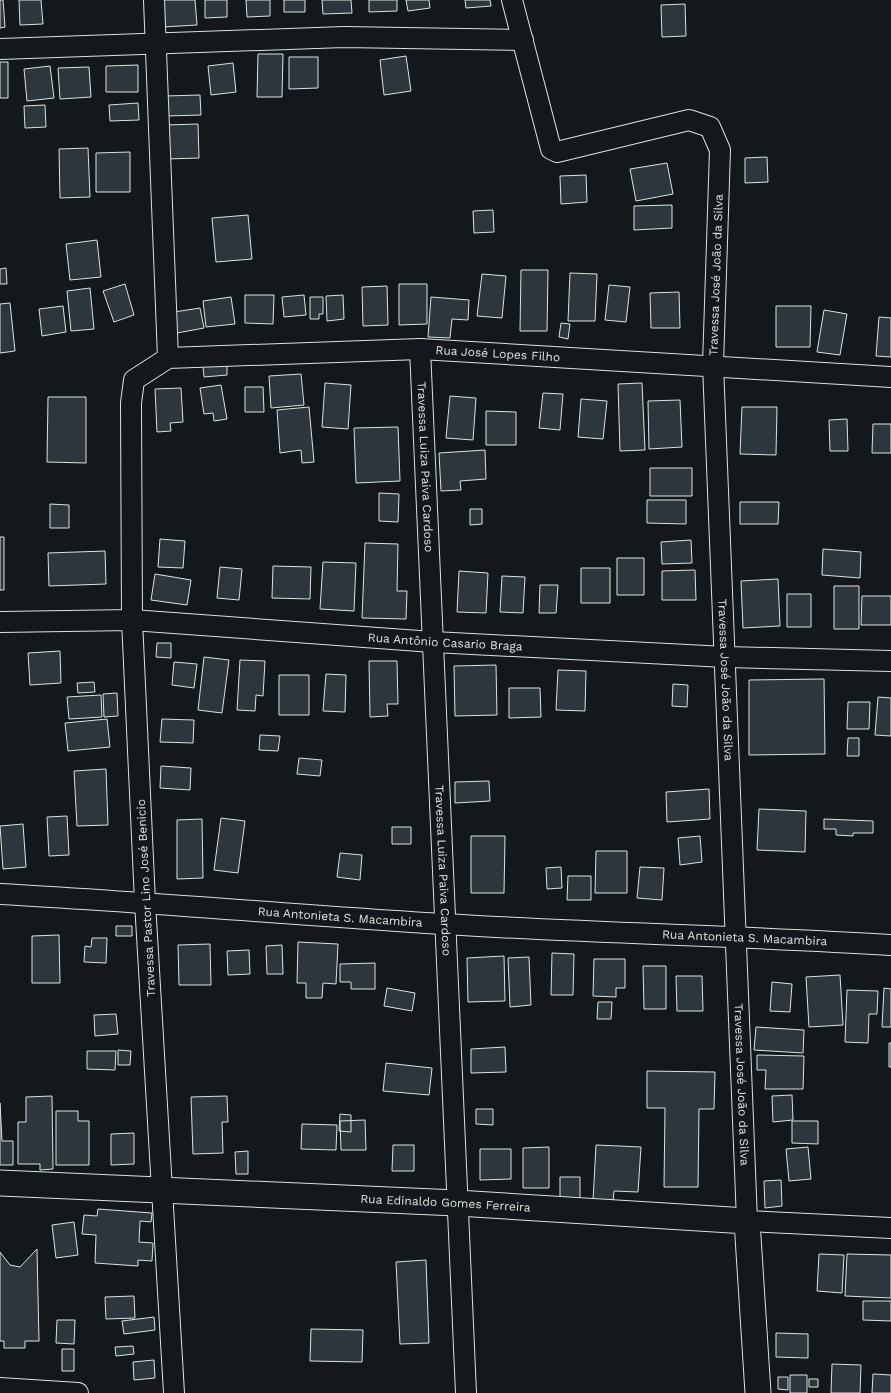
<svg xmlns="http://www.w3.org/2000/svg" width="891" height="1393" font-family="'Work Sans',sans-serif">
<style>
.building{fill:#2c363c;stroke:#d8e6dc}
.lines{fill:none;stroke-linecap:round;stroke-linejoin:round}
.minor-casing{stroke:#d8e6dc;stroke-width:22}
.tertiary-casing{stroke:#d8e6dc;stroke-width:27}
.minor{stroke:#14181c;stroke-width:20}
.tertiary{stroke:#14181c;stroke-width:25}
.labels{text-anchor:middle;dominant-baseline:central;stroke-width:4;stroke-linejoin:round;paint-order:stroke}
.street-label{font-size:12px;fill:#d8e6dc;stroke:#14181c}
</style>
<rect width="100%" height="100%" fill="#14181c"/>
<path class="building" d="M0 0H3L5 27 0 28Z
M19 0H41L43 24 20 25Z
M161 0H195L197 25 163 27Z
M205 0H227V17L205 18Z
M246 0H270V16L247 17Z
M284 0H305V12H284Z
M322 0H351L352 13 323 14Z
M369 0H397V11L369 12Z
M406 0H429L430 8 408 11Z
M465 0H490L491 6 466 8Z
M685 4 686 36 662 37 661 5Z
M258 54H283L282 97H257Z
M406 56 411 91 384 95 380 60Z
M289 57H318V88L289 89Z
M0 62H8V98H0Z
M233 63 236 92 211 95 208 66Z
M138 65V92H106V66Z
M50 66 54 98 27 101 24 69Z
M89 67 91 97 60 99 58 68Z
M200 95 201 115 166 116 165 96Z
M138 103 139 120 110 121 109 105Z
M45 105 46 127 25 128 24 106Z
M198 124 199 158 167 159 166 125Z
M88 148 90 197 60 198 59 149Z
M130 152V192H96V153Z
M767 157 768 182 745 183V158Z
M667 163 673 194 636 201 630 169Z
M586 175 587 202 561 204 560 176Z
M672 205V228L634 230V206Z
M493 210 494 232 474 233 473 211Z
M248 215 252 259 216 262 212 218Z
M97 240 101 277 70 280 66 244Z
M6 268 7 284H0V269Z
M521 270H548L547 331H520Z
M570 273 597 274 595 321H568Z
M482 274 506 276 502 318 477 316Z
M125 284 134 315 114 322 103 291Z
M399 284H427V324L399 325Z
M609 285 630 287 626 322 605 320Z
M387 286 388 325 363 326 362 287Z
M90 288 94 329 71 331 67 291Z
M679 292 680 328H651L650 293Z
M245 295H274L273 324 245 323Z
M304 295 306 315 284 317 282 297Z
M343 295 344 319 327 321 326 296Z
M231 297 235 324 206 327 203 301Z
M310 297H323V314H319V319H310Z
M431 297 469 300 468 320 452 319 450 338 428 337Z
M10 303 15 351 0 353V304Z
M63 306 66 332 42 336 39 309Z
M776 306H811L810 347H776Z
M200 308 204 328 177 333 174 312Z
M824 310 847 314 840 355 817 352Z
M879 317 891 318V357L876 356Z
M561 323 570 324 568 339 559 337Z
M227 364V375L204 377 203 366Z
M301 374 304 405 271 408 269 376Z
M325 383 351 385 348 429 322 427Z
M642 383 645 450 620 451 618 384Z
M221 385 227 419 214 421 213 413 204 414 200 388Z
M245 387H263L264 412H245Z
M181 388 183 422 170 423 171 431 157 432 155 389Z
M543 393 563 394 560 430 539 428Z
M450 396 476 398 473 440 446 438Z
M48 397H86V463L47 462Z
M581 399 607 401 603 439 578 437Z
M680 400 682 447 649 449 648 401Z
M309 407 314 462 302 463 301 450 280 453 277 410Z
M742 407H777L776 455 740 454Z
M486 411 516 412V445H486Z
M847 419 848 451H830L829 420Z
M873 424H891V453H872Z
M398 427 400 481 356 483 354 428Z
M485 450 486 479 460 481 461 490 441 491 439 453Z
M650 468H692V496H650Z
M379 493 399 494 398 522 379 521Z
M647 500H686V524L647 523Z
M740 502H779L778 524H740Z
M50 504 69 505V528H50Z
M470 509H482V524L470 525Z
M0 537H4V590H0Z
M160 539 185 541 183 568 158 567Z
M691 540 692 563 662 564 661 542Z
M365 543 398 544 397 591H407L406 619 362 618Z
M823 549 861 552 860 578 822 575Z
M105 551 106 584 49 586 48 553Z
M617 558H644V595H617Z
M323 562 356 563 354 611 320 609Z
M273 566 311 567 310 599 272 598Z
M220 567 242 569 239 600 217 598Z
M581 568H610V603H581Z
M695 570 696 600H662V571Z
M459 571 488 573 486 613 457 612Z
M155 574 191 580 187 605 151 600Z
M502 576 525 577 523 613 500 612Z
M778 579 780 626 743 628 741 581Z
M540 585H558L556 613H539Z
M834 586H859V629H834Z
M787 594H811V627H787Z
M862 596H891V625H861Z
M157 643H171V658L156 657Z
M60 651 61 683 30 685 28 653Z
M204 657 229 660 222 713 198 710Z
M240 660 265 661 263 696 256 695 255 711 237 710Z
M369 661H397L398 704H387L388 716 370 717Z
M174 662 197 664 194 688 172 685Z
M496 665 497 715 455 716 454 666Z
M558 670 586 671 585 711 556 710Z
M326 674 346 675 345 712 323 711Z
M279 675H309V715H279Z
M824 679 825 754 749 755V680Z
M94 682 95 692 78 693 77 683Z
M673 684 688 685 687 707 672 706Z
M509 688H540L541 717 509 718Z
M117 693 118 716 104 717 103 694Z
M101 695 102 717 69 719 67 697Z
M878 697 891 698V736L875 735Z
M848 702H870L869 729H847Z
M107 719 110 747 68 751 65 723Z
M162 719 194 720 193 743 160 742Z
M260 735 280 736 278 751 259 750Z
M848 738H859V756H847Z
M299 758 322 760 320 776 297 774Z
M161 766 191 768 190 790 160 788Z
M106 769 108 825 77 826 74 771Z
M489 781 490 801 455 803V782Z
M709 789 710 819 667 822 666 792Z
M759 809 806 811 805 852 757 850Z
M67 816 69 855 49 856 47 817Z
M221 818 245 821 238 873 214 870Z
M202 819 203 878 177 879V820Z
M824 819 873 821V833H853V836L836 835V829H824Z
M23 824 26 867 3 869 0 826Z
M392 827H411V844H392Z
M471 836H505L504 893H471Z
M700 836 702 862 680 865 678 838Z
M596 851H627V893H595Z
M340 853 362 855 360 880 337 877Z
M561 867 562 888 547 889 546 868Z
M640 867 664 868 662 900 637 898Z
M568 876H591V900H567Z
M116 926H132V936H116Z
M59 935 60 983H32V936Z
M92 938H107L106 963 84 962 85 946 91 947Z
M298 942 338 944 336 984 323 983 322 998H306V983H297Z
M210 944 211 985H179L178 945Z
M282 945 283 974H267L266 946Z
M249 950 250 974 228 975 227 951Z
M552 953 574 954 573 995H551Z
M504 956 505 1001 468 1002 467 958Z
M529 957 531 1005 510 1007 508 958Z
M594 959H625V988H616V997L593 996Z
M375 963V989H351V982H340V964Z
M643 966H666V1009H644Z
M840 975 843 1025 809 1027 806 977Z
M676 976H702L703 1011H677Z
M772 982 792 984 790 1012 770 1011Z
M387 988 415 993 412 1011 384 1006Z
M884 988 891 989V1027H882Z
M847 990 878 991 877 1014H869L868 1043 845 1042Z
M598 1002H612L611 1019H597Z
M116 1014 118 1034 95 1036 94 1015Z
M756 1027 804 1030 803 1053 754 1050Z
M889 1043H891V1067H889Z
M505 1047 506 1072 471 1073V1049Z
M118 1050 131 1051 130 1065H118Z
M87 1051H116L115 1070 87 1069Z
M757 1055 804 1056 803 1089H765L766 1070H757Z
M386 1063 432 1068 429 1095 383 1091Z
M647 1071 715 1072 714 1109H699L698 1187H664L665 1108H647Z
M792 1095 793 1120 773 1122 772 1096Z
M52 1096 53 1169 40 1170V1164H18V1122H26V1097Z
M227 1096 228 1122H222L223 1153 193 1154 191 1097Z
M0 1103 2 1141H13V1165H0Z
M476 1109H493V1125L476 1124Z
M56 1111H78V1121H89V1165H56Z
M340 1114 351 1115V1132L339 1131Z
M365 1120 366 1150H341L340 1121Z
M792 1121H818V1144L792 1143Z
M302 1124 337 1125 336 1150 301 1149Z
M134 1133V1164L111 1165V1134Z
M393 1145H414V1171H392Z
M596 1145 641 1147 638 1192 614 1191 613 1202 593 1201Z
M549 1147V1188H523V1148Z
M808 1147 811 1179 789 1181 786 1149Z
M480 1149H511V1179L480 1180Z
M248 1151V1174H236L235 1152Z
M560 1177H580V1199H560Z
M781 1180 782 1206 765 1208 764 1181Z
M98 1209 152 1213 151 1222 140 1221 139 1242 153 1243 152 1261 138 1260V1266L95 1263 96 1235 82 1234 84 1215 97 1216Z
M74 1222 78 1255 56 1258 52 1225Z
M37 1249 39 1341H25V1348H4V1341H0V1252L10 1265 20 1267Z
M819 1254 844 1255 842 1293 817 1291Z
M847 1254 891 1255V1298L845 1296Z
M426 1260 429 1343 400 1344 396 1262Z
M134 1296 135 1318 106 1319 105 1297Z
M863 1301H891V1321L863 1320Z
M154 1317 155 1330 124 1334 122 1321Z
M57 1320H75L74 1344 56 1343Z
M311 1329 363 1330 362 1362 310 1361Z
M776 1333 808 1334V1358L776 1357Z
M133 1346 134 1354 116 1356 115 1347Z
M62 1349H74V1371H62Z
M154 1360 155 1378 134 1380 133 1362Z
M832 1364 861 1365 860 1393H831Z
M873 1374 891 1375V1393H872Z
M790 1375H807V1393H790Z
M778 1377H788V1390L778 1389Z
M809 1379H818V1387H809Z"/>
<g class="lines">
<g class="minor-casing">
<g id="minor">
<path d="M154 0 168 358"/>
<path id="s1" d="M512 0 551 149 557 152 689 120 710 127 720 150 713 365 747 1221 891 1228"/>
<path d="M0 49 344 37 523 40"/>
<path id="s2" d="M420 349 466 1393"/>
<path id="s3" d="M0 622 132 620 433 642 726 657 891 661"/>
<path id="s4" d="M0 894C148 902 295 915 443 924 592 933 742 936 891 945"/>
<path d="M0 1388 78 1393"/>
<path id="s5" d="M174 1393 145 902 132 620 131 403 134 380 168 358 420 349 891 377"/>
</g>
</g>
<g class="tertiary-casing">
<g id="tertiary">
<path id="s6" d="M0 1183 457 1203 747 1221 758 1393"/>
</g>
</g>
<use href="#minor" class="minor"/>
<use href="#tertiary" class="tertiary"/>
</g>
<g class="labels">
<g class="street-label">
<text transform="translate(716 275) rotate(-88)">Travessa José João da Silva</text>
<text stroke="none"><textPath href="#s5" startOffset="1385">Rua José Lopes Filho</textPath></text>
<text stroke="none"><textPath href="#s2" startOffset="118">Travessa Luiza Paiva Cardoso</textPath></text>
<text stroke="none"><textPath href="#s3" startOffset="446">Rua Antônio Casario Braga</textPath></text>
<text stroke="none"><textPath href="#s1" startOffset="874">Travessa José João da Silva</textPath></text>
<text stroke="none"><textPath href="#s2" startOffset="522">Travessa Luiza Paiva Cardoso</textPath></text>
<text transform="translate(146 898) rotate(-93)">Travessa Pastor Lino José Benicio</text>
<text stroke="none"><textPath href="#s4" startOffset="341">Rua Antonieta S. Macambira</textPath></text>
<text stroke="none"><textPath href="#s4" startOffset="746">Rua Antonieta S. Macambira</textPath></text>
<text stroke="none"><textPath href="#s1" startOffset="1279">Travessa José João da Silva</textPath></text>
<text stroke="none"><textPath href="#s6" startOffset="446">Rua Edinaldo Gomes Ferreira</textPath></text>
</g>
</g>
</svg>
